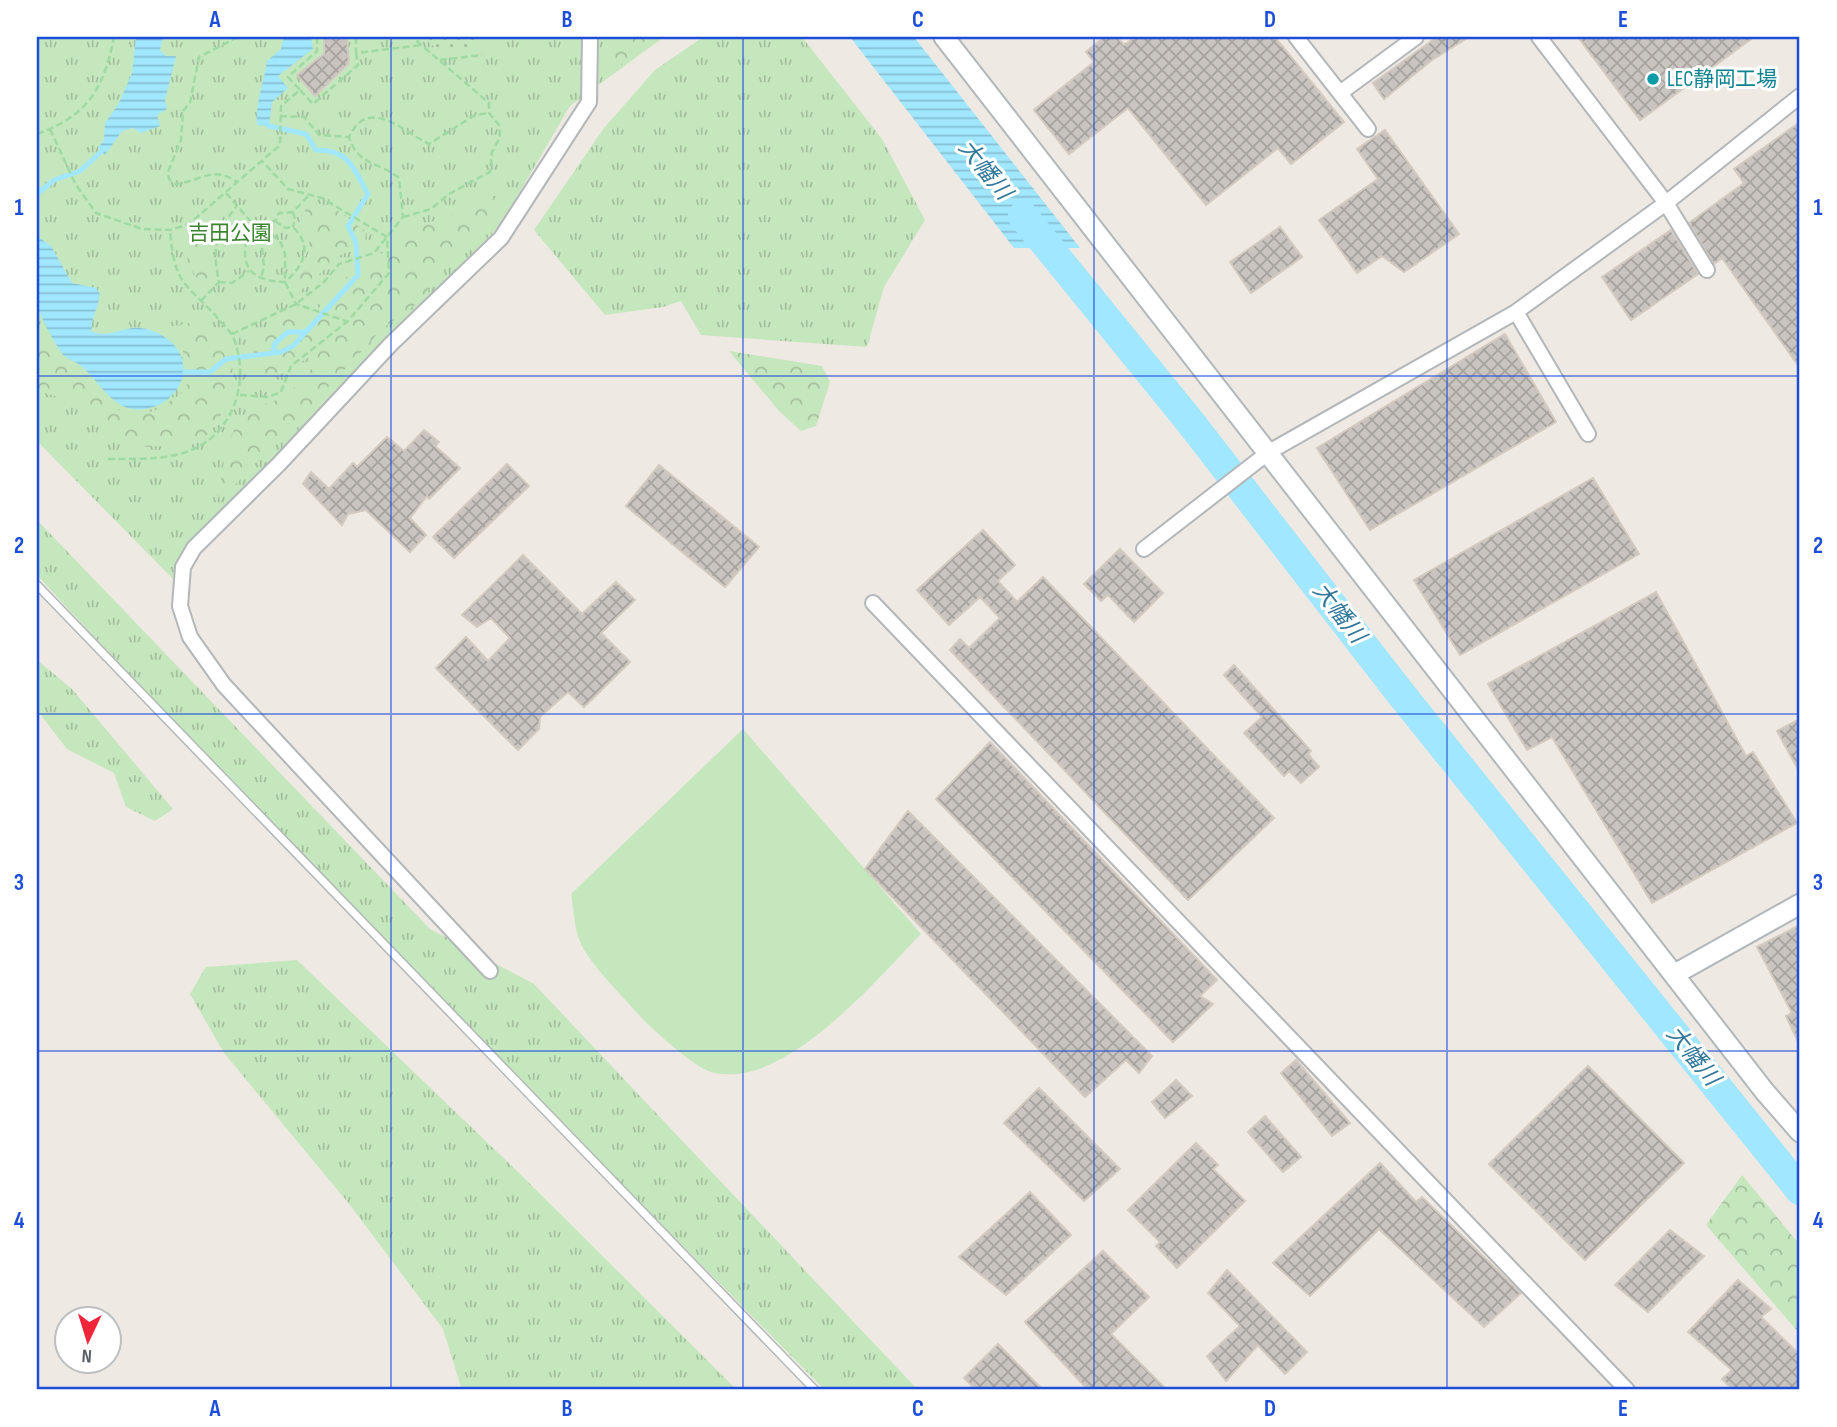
<svg xmlns="http://www.w3.org/2000/svg" width="1837" height="1427" font-family="'Sofia Sans Condensed','Noto Sans JP',sans-serif">
<style>
.grass{fill:url(#grass-tufts)}
.forest{fill:url(#forest-crowns)}
.garden{fill:url(#garden-dots)}
.pitch{fill:#c5e7bd}
.water{fill:url(#water-rules)}
.lines{fill:none;stroke-linecap:round;stroke-linejoin:round}
.stream{stroke:#a1e7ff;stroke-width:5}
.river{stroke:#a1e7ff;stroke-width:30}
.building{fill:url(#building-cross-hatch);stroke:#d3cac0;stroke-width:2}
.lane-casing{stroke:#b3b7ba;stroke-width:10}
.street-casing{stroke:#b3b7ba;stroke-width:18}
.secondary-casing{stroke:#b1b7bb;stroke-width:23}
.path{stroke:#9fdaa4;stroke-width:2.5;stroke-dasharray:7 3.5;stroke-linecap:butt}
.lane{stroke:#fff;stroke-width:7}
.street{stroke:#fff;stroke-width:14}
.secondary{stroke:#fff;stroke-width:19}
.grid{fill:none;stroke:#1d4ed8;stroke-width:2;stroke-opacity:0.55}
.culture-dot{fill:#0f9aa8;stroke:#fff;stroke-width:2.5}
.labels{text-anchor:middle;dominant-baseline:central;stroke-width:6;stroke-linejoin:round;paint-order:stroke}
.culture-label{font-size:21px;fill:#0d838f;stroke:#fff;text-anchor:start}
.park-label{font-size:21px;fill:#3c8530;stroke:#fff}
.water-label{font-size:23px;font-style:italic;fill:#33789a;stroke:#fff}
.neatline{fill:none;stroke:#1d4ed8;stroke-width:2.5}
.grid-label{font-size:23px;text-anchor:middle;font-weight:bold;fill:#1d4ed8}
</style>
<defs>
<pattern id="grass-tufts" width="24" height="20" patternUnits="userSpaceOnUse" patternTransform="scale(1.75)"><rect width="24" height="20" fill="#c5e7bd"/><path d="M3 7l-1-3M5 7V3M7 7l1-3M15 17l-1-3M17 17v-4M19 17l1-3" fill="none" stroke="#a3bf9d"/></pattern>
<pattern id="forest-crowns" width="20" height="18" patternUnits="userSpaceOnUse" patternTransform="scale(1.75)"><rect width="20" height="18" fill="#c5e7bd"/><path d="M2 6a3 3 0 1 1 6 0M12 15a3 3 0 1 1 6 0" fill="none" stroke="#a3bf9d"/></pattern>
<pattern id="garden-dots" width="8" height="8" patternUnits="userSpaceOnUse" patternTransform="scale(1.75)"><rect width="8" height="8" fill="#c5e7bd"/><path d="M2 2h.1M6 6h.1" fill="none" stroke="#a3bf9d" stroke-width="1.8" stroke-linecap="round"/></pattern>
<pattern id="water-rules" width="6" height="5" patternUnits="userSpaceOnUse" patternTransform="scale(1.75)"><rect width="6" height="5" fill="#a1e7ff"/><path d="M0 2.5h6" fill="none" stroke="#86bfd2"/></pattern>
<pattern id="building-cross-hatch" width="8" height="8" patternUnits="userSpaceOnUse" patternTransform="scale(1.75)"><rect width="8" height="8" fill="#c9c4bf"/><path d="M0 0l8 8M0 8l8-8" fill="none" stroke="#a6a39f"/></pattern>
</defs>
<rect width="100%" height="100%" fill="#eee9e2"/>
<path class="grass" d="M37 37H664L570 106 501 224 174 580 37 441Z
M703 37H802L882 139 925 220 884 287 867 347 701 335 681 301 663 307 605 315 534 230 604 128 655 70Z
M37 520 430 929 534 984 918 1390H825C560 1121 292 854 37 575Z
M37 660 72 689 173 809 155 821 126 807 114 773 67 749 37 710Z
M297 960 517 1171 737 1390H462L443 1329 350 1205 224 1053 190 994 206 967Z"/>
<path class="forest" d="M630 37H659L612 71 608 43Z
M497 196 503 211 476 235 466 253 445 267 422 300 383 328 281 438C258 457 243 482 218 498L226 447 235 428 251 409 286 397 314 366 313 355 269 381 255 369 253 341C270 323 290 311 315 313L339 282 384 252 403 230 451 216 475 197Z
M310 200 340 212 366 232 365 247 342 254 298 293 293 285C298 264 312 263 309 235L298 225Z
M228 204 227 211 202 241 208 279 203 288 189 266 183 240Z
M37 316 53 340 58 355 118 410 136 414 154 411 180 395 189 382 183 351 167 327 195 322C207 329 223 336 229 349 240 372 224 424 203 438 189 447 141 447 123 447L89 405 37 391Z
M729 351 822 366 830 382 816 426 801 431 779 411Z
M1742 1175 1800 1245V1334L1706 1225Z"/>
<path class="garden" d="M422 37H476L478 48 440 51Z"/>
<path class="pitch" d="M743 729 921 934C876 980 783 1092 711 1072 694 1067 653 1030 640 1016 624 998 589 963 580 942 574 928 574 909 571 894Z"/>
<path class="water" d="M136 37H163L160 50 166 56H176L165 100 167 109 157 115 160 126 141 133 133 128 122 131 105 155 98 148 104 140 105 123 119 103 132 73Z
M284 37H311L313 49 278 76 288 88 272 102 269 126 257 125C255 103 264 83 267 61L281 49Z
M850 37H914L1080 248H1014Z
M37 236 51 246 72 283 96 288 100 294C99 307 90 319 92 332 121 340 128 316 163 336 199 357 184 403 145 409 114 414 102 384 82 367 76 361 65 359 61 352 54 342 40 316 37 305 33 294 37 251 37 236Z"/>
<g class="lines">
<path class="stream" d="M37 194 54 180 80 171 101 152
M273 352 275 343 288 332H305
M185 372H210L226 359 281 352 293 346 358 275 356 243 348 226 368 194C353 168 350 150 316 150L306 134 269 126"/>
<path class="river" d="M1023 216 1191 423 1401 694 1800 1190"/>
</g>
<path class="building" d="M324 37H347L349 63 315 96 297 75 324 54Z
M1104 37H1117L1124 45 1135 37H1275L1344 122 1291 164 1278 148 1206 205 1128 108 1069 154 1034 110 1094 62 1086 52Z
M1437 37H1469L1432 60 1384 99 1373 83Z
M1578 37H1754L1640 120Z
M1800 122V368L1722 258 1714 264 1689 223 1744 183 1734 169Z
M1385 130 1459 234 1404 272 1382 256 1357 273 1319 220 1378 179 1357 149Z
M1280 227 1302 257 1251 293 1230 262Z
M1671 230 1698 274 1631 320 1602 277Z
M1505 334 1556 422 1370 530 1317 448Z
M424 430 439 442 435 446 460 468 429 499 427 496 410 518 426 535 410 552 366 510 348 514 342 525 303 484 311 472 329 489 353 463 357 467 387 437 404 451Z
M507 464 529 486 454 558 433 537Z
M659 465 759 547 725 587 626 506Z
M1593 478 1639 554 1460 655 1414 580Z
M983 530 1015 565 998 581 1017 602 1043 577 1274 818 1188 900 950 650 960 639 969 648 1000 618 980 597 949 625 917 590Z
M1120 549 1163 593 1134 622 1108 595 1101 601 1084 584Z
M523 555 582 614 616 582 635 600 601 633 630 662 584 707 568 692 540 717 539 729 518 750 436 668 466 637 488 661 510 638 491 618 477 627 462 615Z
M1656 592 1746 756 1753 752 1797 823 1652 903 1552 737 1527 750 1488 684Z
M1234 665 1311 751 1308 754 1319 767 1301 783 1289 771 1284 776 1244 733 1262 717 1224 675Z
M1800 719V773L1777 731Z
M990 742 1217 980 1200 996 1213 1004 1173 1042 936 799Z
M908 811 1152 1056 1139 1073 1126 1060 1085 1097 865 869Z
M1800 925V1046L1786 1016 1792 1013 1757 947Z
M1296 1060 1350 1123 1332 1136 1281 1073Z
M1588 1066 1684 1163 1585 1260 1489 1164Z
M1176 1080 1192 1096 1165 1118 1152 1102Z
M1039 1088 1120 1169 1084 1201 1004 1123Z
M1265 1116 1301 1157 1283 1172 1248 1132Z
M1196 1143 1218 1165 1213 1169 1245 1201 1177 1268 1156 1246 1160 1242 1128 1210Z
M1380 1163 1416 1202 1422 1197 1521 1293 1484 1327 1379 1229 1310 1296 1273 1263Z
M1030 1192 1071 1235 1006 1295 959 1257Z
M1670 1230 1704 1256 1648 1312 1615 1285Z
M1103 1251 1149 1297 1111 1334 1167 1390H1088L1025 1322Z
M1227 1270 1307 1352 1285 1374 1258 1345 1226 1381 1207 1356 1240 1326 1208 1293Z
M1738 1280 1771 1309 1761 1317 1800 1355V1390H1733L1722 1379 1732 1370 1688 1332Z
M998 1344 1043 1390H976L964 1378Z"/>
<g class="lines">
<g class="lane-casing">
<path id="lane" d="M37 585 815 1390"/>
</g>
<g class="street-casing">
<path id="street" d="M1296 37 1368 129
M1539 37 1666 203 1707 270
M1340 93 1416 37
M1516 312 1588 434
M1144 549 1269 452 1516 312 1666 203 1800 96
M873 603 1627 1390
M490 971 224 685 190 637 180 606 183 567 194 548 279 464 391 344 501 238 589 102 590 37"/>
</g>
<g class="secondary-casing">
<path id="secondary" d="M944 37 1765 1092 1800 1132
M1675 974 1800 904"/>
</g>
<path class="path" d="M238 37 199 57 190 103 183 111 181 140 168 172 169 179 175 184C200 182 214 164 238 183
M356 37V53L422 45
M440 60 482 55
M300 90 313 104 358 65 356 53
M280 116 304 117 319 135 349 137
M50 129 76 185 96 213 142 229 170 230 189 224 280 145 281 106 300 90 288 77 317 51V39
M37 134C88 116 104 88 114 37
M226 193 253 224 269 231 281 243 285 254V282L296 304 346 321
M293 212 295 219 293 227
M403 217 431 209 449 194 490 172 492 152 500 137 499 125 489 113V103L412 37
M275 221 285 228 293 227C313 246 304 266 285 282 244 281 237 259 253 224L275 221 279 213 293 212 309 195
M260 227 264 267 261 278
M219 282 232 283 249 271
M201 301 219 282C212 249 215 232 237 206
M232 334 296 304 324 282 339 264 374 253 403 217 399 178C378 161 358 166 349 137 368 96 401 130 429 144L475 115 489 113
M240 395 268 397 281 392 291 366 348 321 389 273 387 237 322 198 288 189 262 161
M108 459C133 459 159 460 183 453 232 439 252 382 233 337 229 329 221 323 216 316 182 280 175 284 170 231"/>
<use href="#lane" class="lane"/>
<use href="#street" class="street"/>
<use href="#secondary" class="secondary"/>
</g>
<path class="grid" d="M391 37V1390M743 37V1390M1094 37V1390M1447 37V1390M37 376H1800M37 714H1800M37 1051H1800"/>
<circle class="culture-dot" cx="1653" cy="79" r="7"/>
<g class="labels">
<g class="culture-label">
<text x="1667" y="79">LEC静岡工場</text>
</g>
<g class="park-label">
<text x="230" y="233">吉田公園</text>
</g>
<g class="water-label">
<text transform="translate(985 170) rotate(51)">大幡川</text>
<text transform="translate(1339 613) rotate(52)">大幡川</text>
<text transform="translate(1693 1056) rotate(51)">大幡川</text>
</g>
</g>
<rect width="1837" height="1427" fill="none" stroke="#ffffff" stroke-width="77"/>
<g transform="translate(88 1340) rotate(184)"><circle r="33" fill="#ffffff" stroke="#bdbfc1" stroke-width="2"/>
<path d="M0-5L12 26L0 18L-12 26Z" fill="#f1253a"/>
<text y="-10" font-size="19" font-weight="bold" text-anchor="middle" fill="#5a6064">N</text>
</g>
<rect x="38" y="38" width="1760" height="1350" class="neatline"/>
<g class="grid-label">
<text x="215" y="27">A</text>
<text x="567" y="27">B</text>
<text x="918" y="27">C</text>
<text x="1270" y="27">D</text>
<text x="1623" y="27">E</text>
<text x="19" y="215">1</text>
<text x="1818" y="215">1</text>
<text x="19" y="553">2</text>
<text x="1818" y="553">2</text>
<text x="19" y="890">3</text>
<text x="1818" y="890">3</text>
<text x="19" y="1228">4</text>
<text x="1818" y="1228">4</text>
<text x="215" y="1416">A</text>
<text x="567" y="1416">B</text>
<text x="918" y="1416">C</text>
<text x="1270" y="1416">D</text>
<text x="1623" y="1416">E</text>
</g>
</svg>
